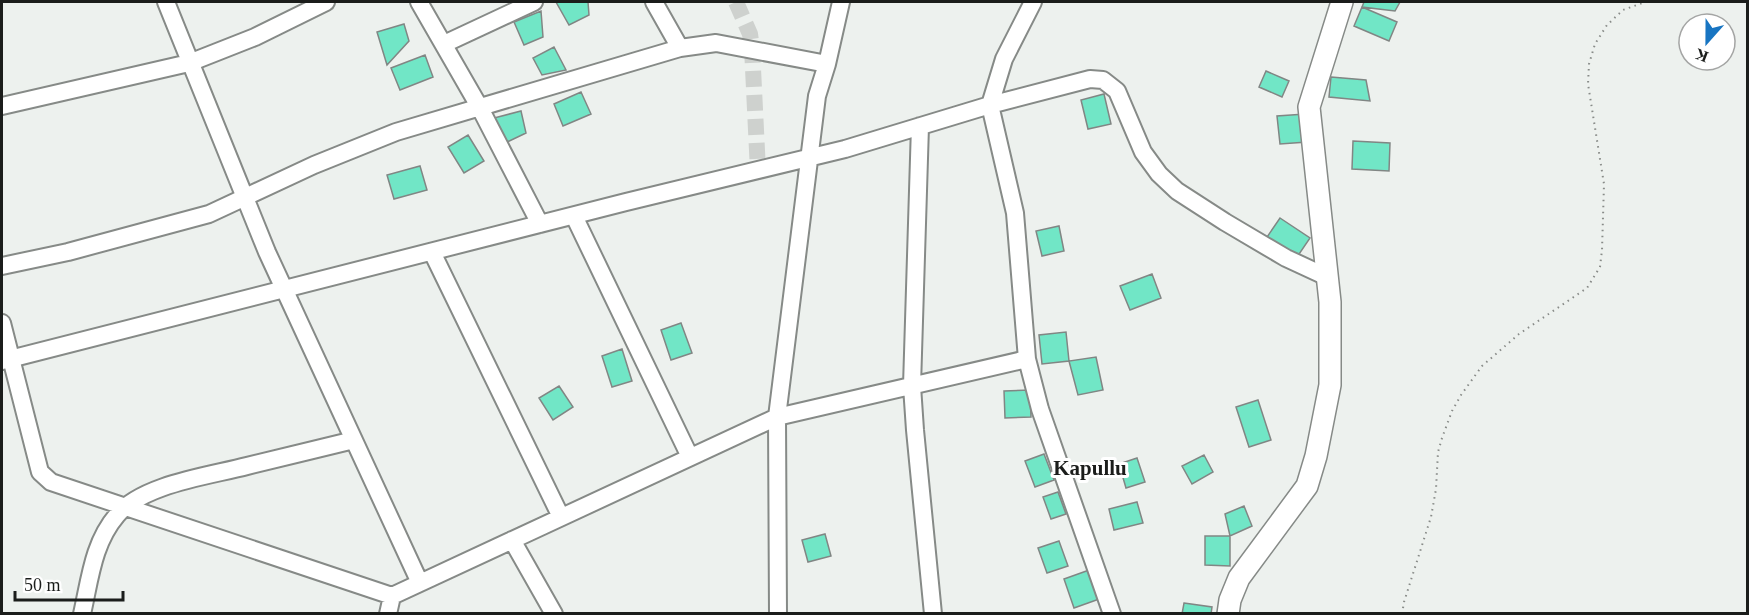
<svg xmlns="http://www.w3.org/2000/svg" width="1749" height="615" font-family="Georgia,serif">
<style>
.building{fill:#71e6c6;stroke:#818684;stroke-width:1.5}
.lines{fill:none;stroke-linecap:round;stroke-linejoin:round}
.minor-tunnel{stroke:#ced1ce;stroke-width:16;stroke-dasharray:16 8;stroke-linecap:butt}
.minor-casing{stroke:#868a87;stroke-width:20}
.tertiary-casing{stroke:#868a87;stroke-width:24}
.path{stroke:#888b88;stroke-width:2;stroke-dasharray:1.5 4.5;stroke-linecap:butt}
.minor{stroke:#fff;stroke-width:16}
.tertiary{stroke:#fff;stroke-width:21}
.labels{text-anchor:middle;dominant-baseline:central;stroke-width:6;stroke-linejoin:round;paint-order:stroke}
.district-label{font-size:21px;font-weight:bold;fill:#1b1d1b;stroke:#fff}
</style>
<rect width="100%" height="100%" fill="#edf1ee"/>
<path class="building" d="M556 2H588L589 15 569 25Z
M1364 2H1400L1395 11 1362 7Z
M1362 7 1397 22 1389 41 1354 26Z
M541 11 543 37 524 45 514 22Z
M404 24 409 41 387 65 377 32Z
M554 47 566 70 542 75 533 58Z
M425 55 433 77 400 90 391 68Z
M1266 71 1289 81 1282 97 1259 87Z
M1331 77 1366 80 1370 101 1329 97Z
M581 92 591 114 563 126 554 104Z
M1104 94 1111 124 1088 129 1081 100Z
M521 111 526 133 501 145 494 118Z
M1305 114 1307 142 1280 144 1277 116Z
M468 135 484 161 464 173 448 147Z
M1353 141 1390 143 1389 171 1352 169Z
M420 166 427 190 394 199 387 175Z
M1280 218 1310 238 1295 260 1265 240Z
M1059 226 1064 251 1042 256 1036 231Z
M1152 274 1161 298 1130 310 1120 286Z
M681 323 692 353 671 360 661 330Z
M1066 332 1069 361 1042 364 1039 335Z
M622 349 632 381 612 387 602 356Z
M1096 357 1103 390 1078 395 1069 361Z
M559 386 573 407 553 420 539 398Z
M1030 390 1031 417 1005 418 1004 391Z
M1258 400 1271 440 1249 447 1236 407Z
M1044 454 1054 480 1035 487 1025 461Z
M1204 455 1213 472 1192 484 1182 466Z
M1137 458 1145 482 1126 488 1119 464Z
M1058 492 1066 514 1051 519 1043 497Z
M1137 502 1143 523 1114 530 1109 509Z
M1244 506 1252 526 1230 536 1225 514Z
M825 534 831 556 808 562 802 540Z
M1205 536H1230V566L1205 565Z
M1059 541 1068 566 1047 573 1038 548Z
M1092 569 1102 598 1074 608 1064 579Z
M1184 603 1212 607 1211 614H1182Z"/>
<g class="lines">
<path class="minor-tunnel" d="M736 2 750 34 752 48 758 171"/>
<g class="minor-casing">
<path id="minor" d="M166 2 267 252 420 583
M419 2 480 108 540 224
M654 2 680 48
M1033 2 1004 59 990 105 1015 213 1027 359 1040 409 1112 614
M444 44 534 2
M2 106 189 63 255 37 326 2
M920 126 912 386 915 430 933 614
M574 216 690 457
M432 252 561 517
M2 266 68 252 209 214 314 165 396 132 680 48 716 43 827 64
M2 323 40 472 51 482 392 596 777 417 1027 359
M2 361 626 202 845 149 990 105 1090 79 1103 80 1117 91 1143 152 1159 174 1177 191 1225 222 1286 258 1327 277
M512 540 554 614
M82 614C90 579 93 543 117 515 143 484 209 476 247 466 283 457 318 449 354 440
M388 614 392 596
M778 614 777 417 817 96 827 64 841 2"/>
</g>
<g class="tertiary-casing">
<path id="tertiary" d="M1228 614 1230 600 1239 578 1307 486 1316 456 1330 385V302L1309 107 1342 2"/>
</g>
<path class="path" d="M1402 614 1404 602 1431 517 1436 489 1438 452 1442 438 1452 411 1461 395 1482 366 1519 334 1587 288 1600 267 1602 250 1604 184 1588 84 1589 64 1595 44 1607 25 1623 10 1645 2"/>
<use href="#minor" class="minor"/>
<use href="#tertiary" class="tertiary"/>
</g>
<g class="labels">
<g class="district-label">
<text x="1090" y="468">Kapullu</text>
</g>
</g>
<rect width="1749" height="615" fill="none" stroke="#1b1d1b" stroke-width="6"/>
<g transform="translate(1707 42) rotate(201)"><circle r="28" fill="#ffffff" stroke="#a4a5a4" stroke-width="1.5"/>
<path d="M0-4.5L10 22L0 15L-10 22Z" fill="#1875c2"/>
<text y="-9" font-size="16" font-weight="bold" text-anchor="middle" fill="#1b1d1b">K</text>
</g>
<path d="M15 591v9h108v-9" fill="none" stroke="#1b1d1b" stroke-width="3"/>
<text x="24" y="591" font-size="18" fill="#1b1d1b" stroke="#ffffff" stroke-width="4.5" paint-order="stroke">50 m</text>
</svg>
